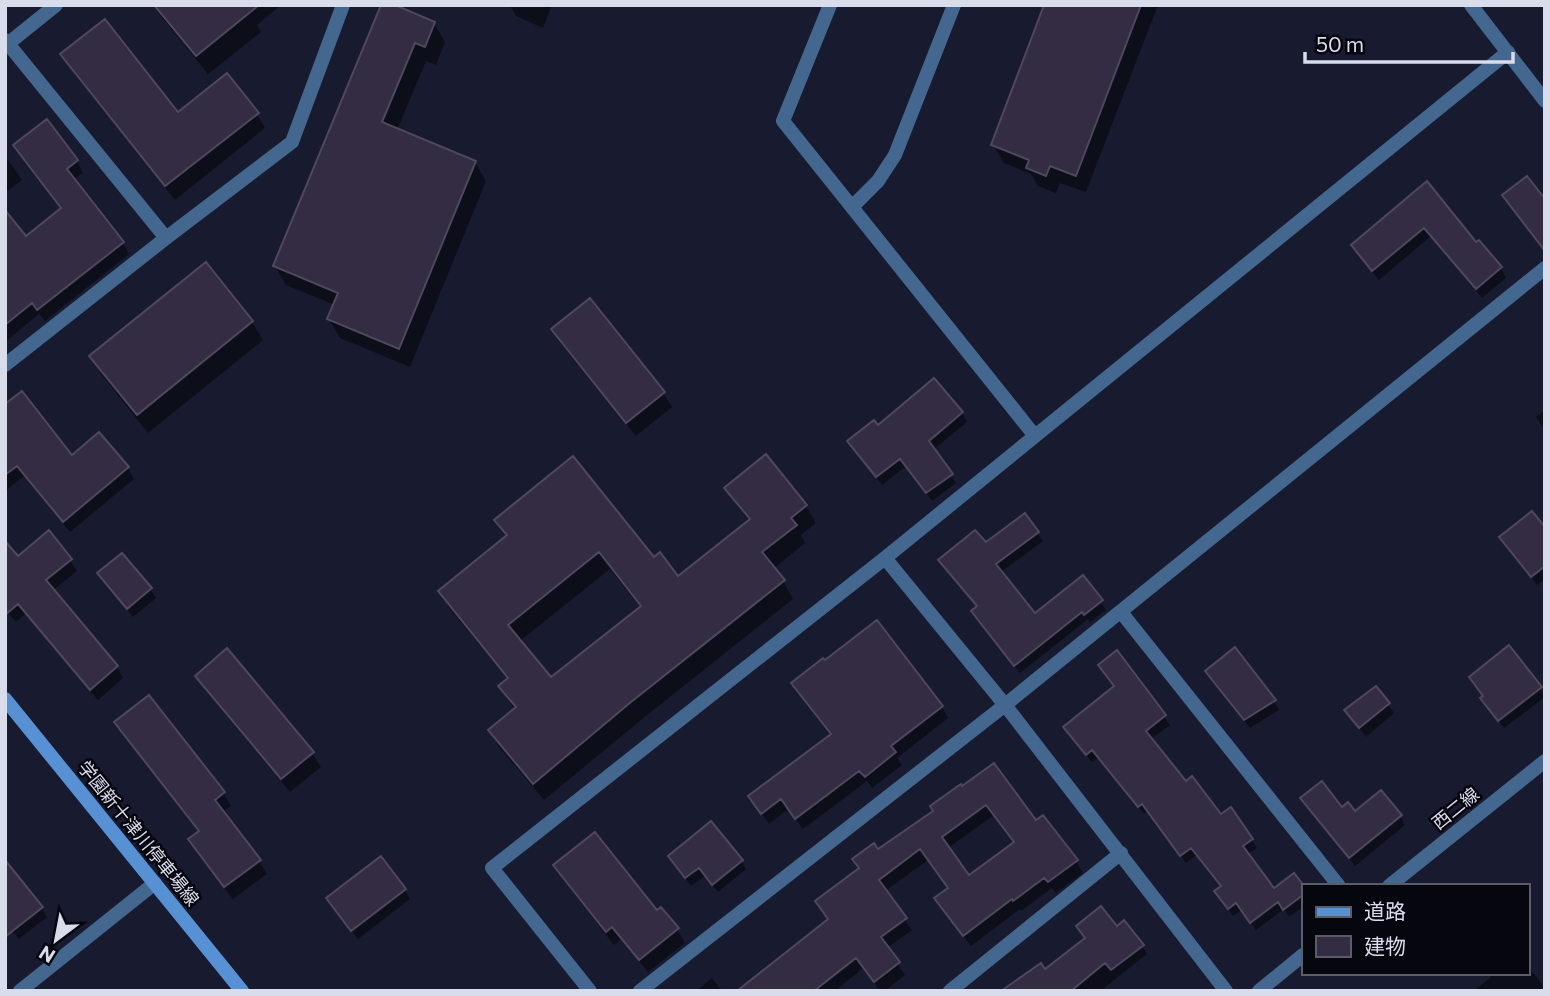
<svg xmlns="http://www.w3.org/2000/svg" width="1550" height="996" font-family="Commissioner,'Noto Sans JP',sans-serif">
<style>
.shadow{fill:#0007;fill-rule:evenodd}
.building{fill:#342c42;stroke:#4f475e;stroke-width:2;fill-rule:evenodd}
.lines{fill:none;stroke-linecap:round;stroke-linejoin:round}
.minor{stroke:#446790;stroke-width:14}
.tertiary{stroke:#446790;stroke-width:14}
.secondary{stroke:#5791d4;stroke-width:14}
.labels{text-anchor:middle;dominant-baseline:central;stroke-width:5;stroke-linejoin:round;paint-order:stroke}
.street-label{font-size:18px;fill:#d9dceb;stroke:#06060f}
</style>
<rect width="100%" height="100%" fill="#181b2f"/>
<path class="shadow" d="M154 5H281L257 25 261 32 208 74 159 14Z
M383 5 434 23 445 42 436 65 426 61 397 130 475 162 486 181 410 367 340 338 329 319 335 305 286 285 275 266Z
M512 5H552L543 28 516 16 511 7Z
M1046 5H1158L1086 192 1060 183 1056 193 1038 186 1031 174 1004 163 993 145Z
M63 55 178 115 257 114 265 128 175 200 71 69Z
M47 122 77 161 83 173 73 180 123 243 129 254 45 321 39 314 5 342V213L25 239 62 210 22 157 15 146Z
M5 156 22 180 5 193Z
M1426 184 1476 245 1479 242 1501 268 1506 278 1482 298 1431 236 1379 280 1358 255 1353 245Z
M252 322 263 340 148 433 102 375 91 357Z
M553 329 663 393 672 407 636 436 561 344Z
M934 380 962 413 967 422 933 450 956 483 932 501 906 466 882 485 855 450 877 427Z
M1545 410V431L1536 417Z
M5 448 72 457 128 468 134 479 70 532 24 476 5 491Z
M727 488 806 506 816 523 801 535 805 543 773 569 783 581 793 599 641 720 544 800 500 748 490 731 515 710 500 687 508 680 450 609 440 591 507 538 497 520 654 559 678 579 750 522 737 505ZM610 569 641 608 551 680 520 641Z
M1025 515 1043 541 1001 572 1034 615 1083 577 1106 610 1090 622 1088 619 1020 673 978 620V608L945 569 940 561 986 545Z
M1545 530V579L1537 585 1507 547Z
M18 559 70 560 77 571 52 591 117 667 123 678 98 700 25 614 16 622 5 610Z
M99 573 150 589 156 598 133 617 105 583Z
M1116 653 1170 725 1150 740 1185 783 1221 816 1230 810 1257 848 1247 855 1274 890 1303 888V907L1289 917 1284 909 1256 930 1242 910 1233 916 1221 900 1222 887 1197 855 1186 863 1148 811 1144 814 1098 758 1092 762 1070 735 1115 687Z
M1207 671 1274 701 1279 710 1250 728 1212 680Z
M197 676 312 753 321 767 290 792 205 690Z
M793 683 942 707 948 718 897 758 902 765 872 788 867 781 803 829 788 809 769 824 750 796 831 735 800 695Z
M1376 688 1394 713 1366 737 1352 719 1346 710Z
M1540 688 1545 697 1504 728 1482 699Z
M116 723 223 793 231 806 222 813 259 861 267 874 233 899 197 853 190 840 200 832 123 735Z
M960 787 1036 823 1076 861 1083 873 1056 893 1052 888 1021 911 1020 909 971 946 943 910 949 889 928 860 885 891 912 930 887 948 905 975 885 991H880L863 968 835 991H740L829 920 861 870 878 851 935 811ZM994 815 1015 843 968 878 948 848Z
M1380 792 1400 816 1405 825 1355 866 1307 807 1302 799 1355 813Z
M741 861 746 869 718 892 705 876 691 886 676 865Z
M555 865 657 913 677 929 685 943 648 972 621 939 614 945 563 879Z
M405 890 410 899 358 939 334 908Z
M41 908 47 917 19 939 5 922Z
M1116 928 1142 946 1147 954 1104 988 1106 991H1004L1045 972 1086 939Z
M1527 965 1545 988V991H1474L1491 977 1488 973H1527Z
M712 978 722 991H696Z"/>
<path class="building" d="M154 5H259L196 56Z
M381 5H395L435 22 425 47 415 43 382 122 476 161 399 349 327 319 338 293 273 266Z
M1044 5H1141L1076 176 1050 166 1046 176 1026 168 1029 160 991 145Z
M105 19 178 112 227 73 259 113 165 186 60 54Z
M47 119 78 160 67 169 124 242 37 310 32 303 5 325V210L26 236 61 208 13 145Z
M1527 176 1545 199V251L1502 195Z
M1427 181 1476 242 1479 240 1502 267 1476 289 1424 228 1372 271 1351 245Z
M206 262 253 321 137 415 89 356Z
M590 298 665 392 626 423 551 329Z
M934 378 963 412 929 441 953 474 926 493 900 459 876 477 847 441 874 420 878 425Z
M22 391 72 455 99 432 129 467 63 522 17 466 5 475V404Z
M766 454 807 505 791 518 797 525 762 552 785 580 631 702 533 784 488 730 516 707 498 686 508 678 438 591 507 535 494 520 573 456 654 557 660 552 678 576 750 519 724 488ZM599 552 641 606 551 677 508 625Z
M1532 511 1545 527V566L1531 577 1499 537Z
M1025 513 1039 532 996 564 1035 613 1083 575 1103 600 1084 615 1082 612 1014 666 971 611 977 606 938 560 975 530 986 542Z
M49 530 72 559 46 580 118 666 90 690 18 604 5 615V541L18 556Z
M122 553 152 588 127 609 97 573Z
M877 620 943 706 891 746 896 752 865 777 859 771 795 819 781 799 761 814 748 796 831 734 791 683 823 658 825 660Z
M1509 645 1542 687 1498 721 1480 698 1483 696 1469 677Z
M1235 647 1276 700 1244 720 1205 671Z
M227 648 314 752 281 779 195 676Z
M1117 650 1166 715 1146 731 1186 781 1192 776 1221 814 1231 807 1253 839 1243 846 1274 888 1294 873 1304 886 1303 895 1283 910 1278 902 1250 923 1236 903 1228 909 1214 891 1221 886 1191 848 1180 856 1142 804 1138 807 1092 750 1086 755 1063 727 1114 686 1098 665Z
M1376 686 1390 703 1359 728 1344 710Z
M149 695 225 792 215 800 261 860 224 887 188 839 199 831 114 722Z
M994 763 1036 820 1043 815 1078 860 1048 882 1044 878 1013 901 1012 899 963 936 934 898 948 888 920 849 879 880 907 918 881 937 900 962 874 982 856 958 814 991H737L828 919 815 901 859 868 852 859 874 843 878 849 933 811 930 806 961 784 962 786ZM986 805 1014 842 969 875 942 837Z
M1322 781 1342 807 1348 802 1355 811 1381 790 1402 815 1349 858 1300 798Z
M711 821 743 860 712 885 699 868 685 878 668 856Z
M595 832 657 910 661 907 679 928 639 960 612 927 606 932 553 865Z
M381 856 406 889 351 931 326 898Z
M5 860 43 907 5 937Z
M1101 906 1117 926 1124 920 1144 945 1111 970 1105 963 1071 991H1001L1041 963 1045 969 1085 938 1076 926Z"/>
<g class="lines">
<path class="minor" d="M830 5 783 121 1035 436
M1471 5 1545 101
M5 40 166 238
M5 46 56 5
M852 207 878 181 895 155 954 5
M5 365 166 238 292 142 343 5
M885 558 1005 705 1226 991
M1121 612 1339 886
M20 991 155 883
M590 991 492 868 885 558 1508 52
M640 991 1005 705 1545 268
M950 991 1121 853"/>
<path class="tertiary" d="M1389 886 1545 761
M1259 991 1303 955"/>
<path class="secondary" d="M5 699 242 991"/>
</g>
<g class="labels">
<g class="street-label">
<text transform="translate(1455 808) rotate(-39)">西二線</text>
<text transform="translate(139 833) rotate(51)">学園新十津川停車場線</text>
</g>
</g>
<rect width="1550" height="996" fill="none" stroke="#d9dceb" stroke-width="14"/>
<rect x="1302" y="884" width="228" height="91" fill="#06060f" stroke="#5a5c67" stroke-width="2"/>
<rect x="1316" y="907" width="35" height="10" fill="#5791d4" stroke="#5a5c67" stroke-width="2"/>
<text x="1364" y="919" font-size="21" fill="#d9dceb">道路</text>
<rect x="1316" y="936" width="35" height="21" fill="#342c42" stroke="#5a5c67" stroke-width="2"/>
<text x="1364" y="954" font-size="21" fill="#d9dceb">建物</text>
<g transform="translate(56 940) rotate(212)" stroke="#06060f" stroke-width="5" paint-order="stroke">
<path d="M0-5L12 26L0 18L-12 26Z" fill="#d9dceb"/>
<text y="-10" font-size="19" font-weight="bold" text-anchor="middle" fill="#d9dceb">N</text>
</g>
<path d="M1305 52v10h208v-10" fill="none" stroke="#d9dceb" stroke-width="3.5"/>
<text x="1316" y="52" font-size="21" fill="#d9dceb" stroke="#06060f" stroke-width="5" paint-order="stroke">50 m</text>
</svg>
